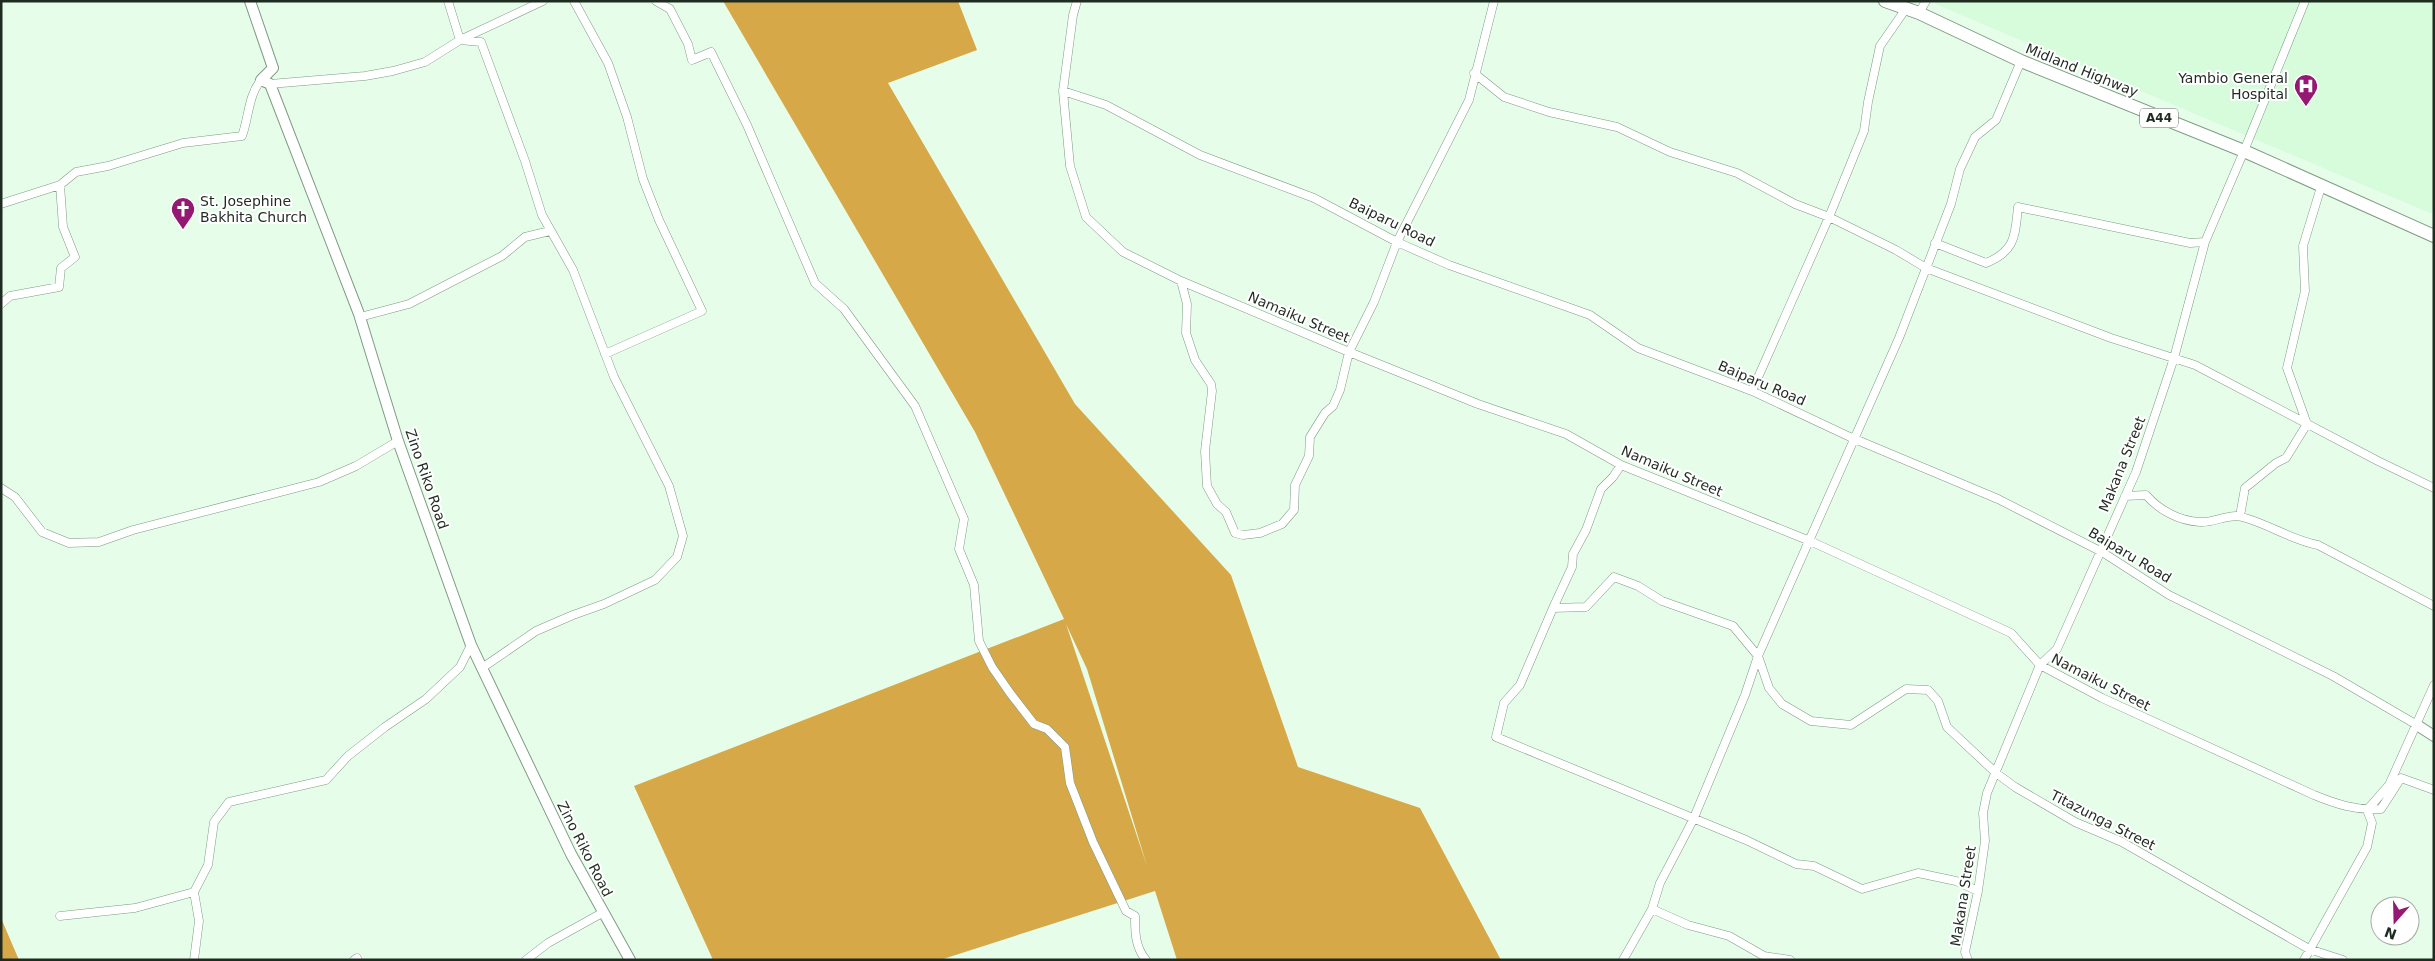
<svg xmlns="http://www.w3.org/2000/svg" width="2435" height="961" font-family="'DejaVu Sans',sans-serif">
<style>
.built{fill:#d6fcdc}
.forest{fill:#d7a848;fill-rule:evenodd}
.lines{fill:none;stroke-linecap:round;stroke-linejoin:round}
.minor-casing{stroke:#7f9b83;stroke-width:9}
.tertiary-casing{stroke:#7f9b83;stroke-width:12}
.primary-casing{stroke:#7f9b83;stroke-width:14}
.minor{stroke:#fff;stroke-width:8}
.tertiary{stroke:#fff;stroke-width:10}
.primary{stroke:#fff;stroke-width:12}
.labels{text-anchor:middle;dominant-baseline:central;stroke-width:4;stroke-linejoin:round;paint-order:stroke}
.shield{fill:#fff;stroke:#626a63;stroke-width:1}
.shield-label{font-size:12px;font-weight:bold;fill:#1f2a20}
.street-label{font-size:14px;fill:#1f2a20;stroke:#fff}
.poi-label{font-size:14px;fill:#1f2a20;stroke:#fff;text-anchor:end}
</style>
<rect width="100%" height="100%" fill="#e6fee9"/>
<path class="built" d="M1937 1H2434V210L2432 214 1935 4Z"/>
<path class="forest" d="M723 1H958L977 50 888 83 1075 404 1231 575 1298 767 1420 808 1501 960H1177L1155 891 940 960H713L634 786 1064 619 975 432ZM1066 624 1087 669 1147 866Z
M1 918 19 960H1Z"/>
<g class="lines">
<g class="minor-casing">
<path id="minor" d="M574 1 608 63 627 117 643 179 659 220 702 311 605 354
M656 1 670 9 688 44 692 60 711 52 747 125 815 283 844 309 915 406 964 519 959 549 974 585 979 641 992 667 1010 693 1034 724 1047 729 1065 747 1070 783 1093 842 1126 911 1135 916C1135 932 1135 947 1146 960
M1077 1 1073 15 1063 91 1070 166 1086 217 1123 252 1181 281 1349 352 1478 404 1566 434 1621 465 1810 541 2011 633 2040 665 2102 698 2314 795C2336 804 2357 811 2381 809L2401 778 2434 790
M1919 13 1926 1
M462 39 543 1
M460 40 481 42 525 161 542 215 573 270 614 377 669 486 683 536 677 557 655 580 604 604 573 615 536 631 482 668
M1474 73 1504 97 1549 112 1617 127 1670 152 1737 173 1795 204 1829 217 1896 250 1926 268 2111 338 2195 365 2378 461 2434 488
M270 84 365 76 393 71 425 62 460 40 448 1
M1063 91 1106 105 1200 155 1314 198 1397 242 1449 265 1590 315 1638 348 1752 391 1850 437 1998 499 2102 552 2169 595 2333 676 2417 725
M1 204 60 185 76 172 108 166 183 143 242 136C249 117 248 96 261 80
M1935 243 1986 263C2016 251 2015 235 2018 207L2190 243 2205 242
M1181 281 1187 304 1186 333 1195 360 1211 384 1212 391 1205 451 1207 486 1217 504 1226 512 1235 533 1243 535 1260 533 1282 524 1294 510 1295 485 1309 456 1310 437 1325 413 1333 406 1340 390 1349 352 1374 302 1397 242 1469 100 1494 1
M1 304 10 296 59 287 61 268 75 257 63 227 60 185
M360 317 409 304 502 256 525 237 550 231
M1752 391 1829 217 1864 131 1868 102 1880 46 1905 10
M1 488 15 497 42 532 69 543 99 542 133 530 319 482 356 466 398 441
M2125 496 2146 495C2159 510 2179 521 2200 522 2214 523 2229 513 2242 517 2269 524 2291 540 2318 545L2434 606
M2240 516 2245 488 2276 463 2286 458 2307 424 2287 368 2305 291 2303 246 2321 187
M1553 608 1572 567 1573 554 1586 530 1601 489 1613 477 1621 465
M1978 891 1956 881 1918 873 1862 889 1814 866 1796 864 1746 840 1496 737 1504 703 1520 685 1553 608 1586 607 1614 577 1638 586 1662 601 1733 626 1758 656 1769 688 1782 704 1811 721 1851 725 1906 689 1928 690 1938 701 1947 727 1996 773 2015 787 2075 822 2122 842 2309 949 2343 960
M1652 909 1688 925 1729 936 1764 956 1790 960
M60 916 135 908 194 892 208 865 214 822 229 802 326 780 348 756 385 727 426 699 460 667 471 645
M194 960 199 921 194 892
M354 960 357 958
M526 960 548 943 602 913
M1623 960 1652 909 1660 883 1693 820 1745 695 1758 656 1899 338 1951 204 1960 169 1975 137 1996 120 2021 61
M1968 960 1965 952 1978 891 1985 841 1983 813 1987 793 2040 665 2057 649 2136 472 2174 358 2205 242 2244 151 2305 1
M2304 960 2367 847 2372 823 2367 810 2389 785 2434 685"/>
</g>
<g class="tertiary-casing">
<path id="tertiary" d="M250 1 273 68 261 80 270 84 359 314 398 441 471 645 571 854 630 960
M2417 725 2434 736"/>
</g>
<g class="primary-casing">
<path id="primary" d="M1885 1 1919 13 2021 61 2244 151 2434 236"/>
</g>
<use href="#minor" class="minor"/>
<use href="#tertiary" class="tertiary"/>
<use href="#primary" class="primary"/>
</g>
<defs>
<g id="hospital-pin" transform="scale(1.25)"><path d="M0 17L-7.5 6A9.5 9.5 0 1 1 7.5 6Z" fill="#951872" stroke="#fff"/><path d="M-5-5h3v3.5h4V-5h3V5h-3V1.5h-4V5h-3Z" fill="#fff"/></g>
<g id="church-pin" transform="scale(1.25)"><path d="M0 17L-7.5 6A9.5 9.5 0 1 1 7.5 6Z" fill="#951872" stroke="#fff"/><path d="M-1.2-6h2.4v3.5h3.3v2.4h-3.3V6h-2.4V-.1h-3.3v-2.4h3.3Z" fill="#fff"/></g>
</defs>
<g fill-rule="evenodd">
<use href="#hospital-pin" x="2306" y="86"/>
<use href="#church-pin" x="183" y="209"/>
</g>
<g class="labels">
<rect class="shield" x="2140" y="108.5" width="38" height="19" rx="4"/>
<g class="shield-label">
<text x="2159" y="118">A44</text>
</g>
<g class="street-label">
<text transform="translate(2082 70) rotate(22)">Midland Highway</text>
<text transform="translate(1392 222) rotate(26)">Baiparu Road</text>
<text transform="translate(1299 317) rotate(23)">Namaiku Street</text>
<text transform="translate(1762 383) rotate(23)">Baiparu Road</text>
<text transform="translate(2122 464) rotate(-68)">Makana Street</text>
<text transform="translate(1672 471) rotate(23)">Namaiku Street</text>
<text transform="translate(427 479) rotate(71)">Zino Riko Road</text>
<text transform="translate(2130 555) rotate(31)">Baiparu Road</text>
<text transform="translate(2101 682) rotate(27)">Namaiku Street</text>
<text transform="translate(2103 820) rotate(27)">Titazunga Street</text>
<text transform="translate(585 849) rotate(63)">Zino Riko Road</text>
<text transform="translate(1963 896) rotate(-81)">Makana Street</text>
</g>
<g class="poi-label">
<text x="2288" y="78">Yambio General<tspan x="2288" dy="16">Hospital</tspan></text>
<text x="200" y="201" text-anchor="start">St. Josephine<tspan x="200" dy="16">Bakhita Church</tspan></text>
</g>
</g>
<rect width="2435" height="961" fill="none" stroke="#1f2a20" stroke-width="5"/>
<g transform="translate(2395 921) rotate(200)"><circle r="24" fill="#ffffff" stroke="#a5aaa6"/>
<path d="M0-4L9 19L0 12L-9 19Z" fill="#951872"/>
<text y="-8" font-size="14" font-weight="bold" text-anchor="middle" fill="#1f2a20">N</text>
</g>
</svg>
